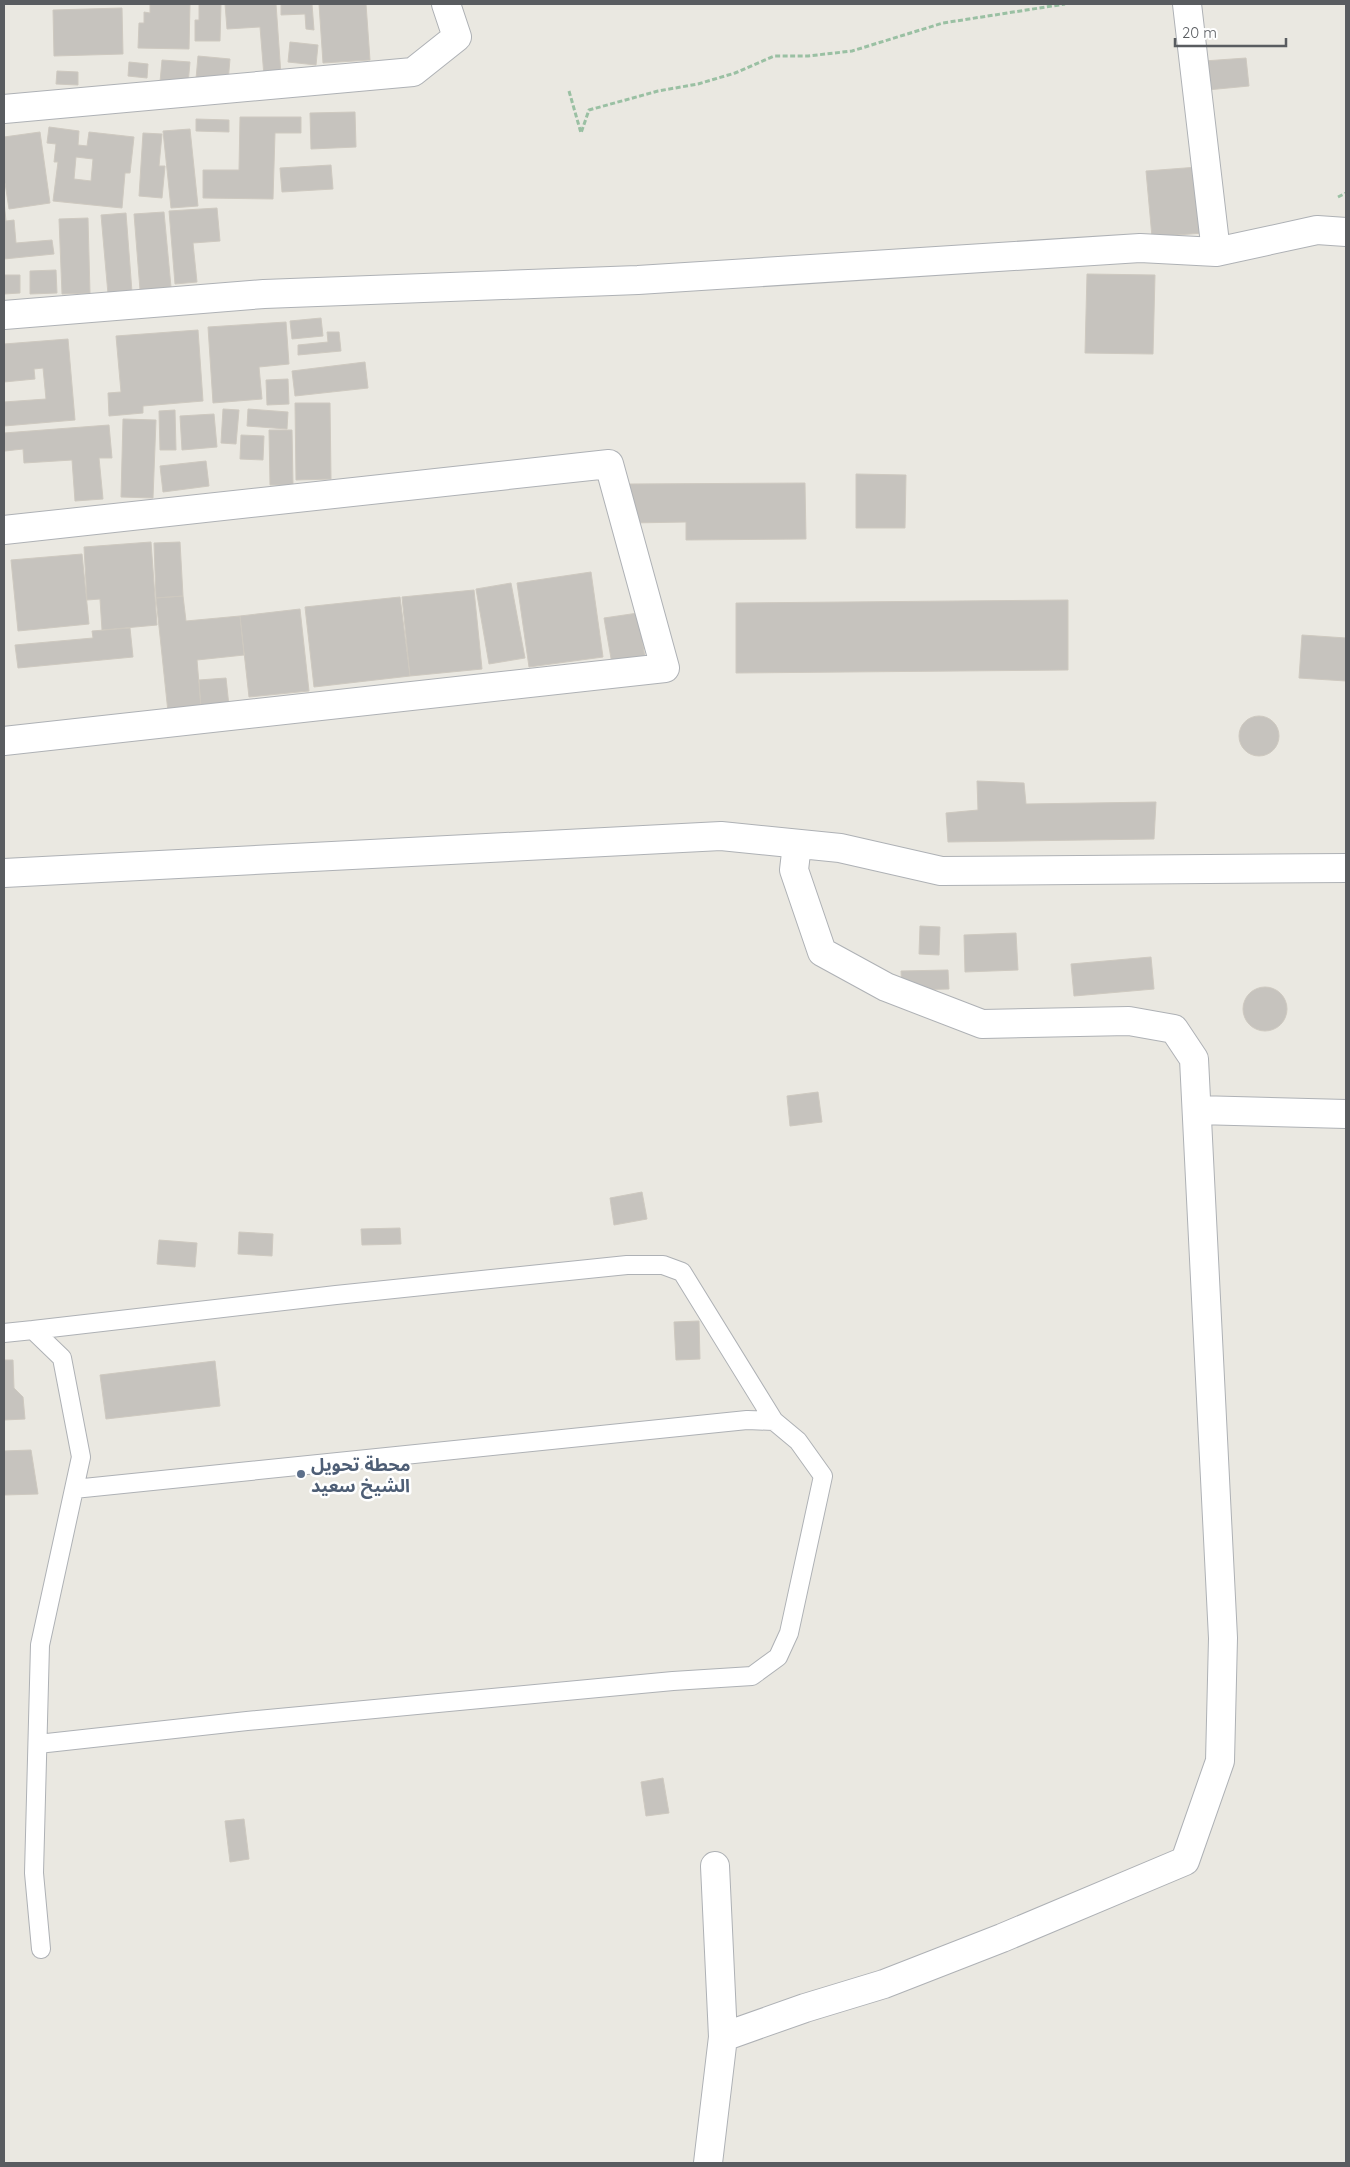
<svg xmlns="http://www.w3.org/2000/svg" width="1350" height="2167" font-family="Quicksand,'Noto Sans Arabic',sans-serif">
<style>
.building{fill:#c6c3be;stroke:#cec9c0;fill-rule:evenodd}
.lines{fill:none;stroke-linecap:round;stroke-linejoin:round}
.lane-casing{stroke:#aeb1b5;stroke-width:20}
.street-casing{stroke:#aeb1b5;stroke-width:30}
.path{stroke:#9ac0a3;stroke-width:3;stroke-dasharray:5 2.5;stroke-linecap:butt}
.lane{stroke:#fff;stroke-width:18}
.street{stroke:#fff;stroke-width:28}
.service-dot{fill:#5c6f8a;stroke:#fff;stroke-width:2}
.labels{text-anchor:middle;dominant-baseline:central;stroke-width:5;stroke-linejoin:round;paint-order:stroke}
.service-label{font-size:18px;font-weight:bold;fill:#4e5e75;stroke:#fff;text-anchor:start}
</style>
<rect width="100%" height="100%" fill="#eae8e1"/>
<path class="building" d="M150 4H190L189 49 138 48 139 23H144V12L150 13Z
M199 4H221L220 41H195V20H199Z
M225 4H276L281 75 264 76 260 27 227 29Z
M281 4H312L314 30 306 29 305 14 281 15Z
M319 4H366L370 60 323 63Z
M122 8 123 54 54 56 53 10Z
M290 42 318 45 316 65 288 62Z
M198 56 230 59 228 82 196 79Z
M1246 58 1249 86 1207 90 1204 61Z
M162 60 190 62 188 84 160 82Z
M129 62 148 64 147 78 128 76Z
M57 71 78 72V85L56 84Z
M355 112 356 147 311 149 310 113Z
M240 117H301V133H275L273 199 203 198V170H239Z
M196 119 229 120V132L196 131Z
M49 127 79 131 78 145 87 146 89 132 134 137 130 173H125L122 208 53 201 58 162H54L56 144 47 143ZM76 157 93 159 91 181 74 179Z
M190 129 198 206 171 208 163 131Z
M40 132 50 203 9 209 5 183H4V137Z
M143 133 162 134 159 166H165L162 198 139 196Z
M331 165 333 189 282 192 280 168Z
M1198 167 1203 233 1152 237 1146 171Z
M4 201 6 221 14 220 16 243 52 240 54 254 4 259Z
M217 208 220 241 193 243 197 282 175 284 169 211Z
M164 212 171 287 140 290 134 214Z
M126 213 132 292 108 294 101 215Z
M88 218 90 293 62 294 59 219Z
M56 270 57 293 30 294V271Z
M1087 274 1155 275 1153 354 1085 353Z
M4 275H20V293L4 294Z
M321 318 323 336 292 339 290 321Z
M286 322 289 364 259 367 262 399 213 403 208 327Z
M198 330 203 401 143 406V413L109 416 108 393 121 392 116 336Z
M327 332H339L341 351 298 355V345L328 342Z
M68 339 75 420 4 426V402L46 399 43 368 34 369 35 379 4 382V344Z
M365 362 368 388 295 396 292 371Z
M288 379 289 404 267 405 266 380Z
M295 403H330L331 479 296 480Z
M223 409 239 410 236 444 221 443Z
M248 409 288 412 287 429 247 426Z
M175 410 176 450H160L159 411Z
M214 414 217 447 182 450 180 416Z
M123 419 156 420 153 498 121 497Z
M109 425 112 458H99L103 499 75 501 72 460 24 463 23 449 5 451 4 433Z
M269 430H292L293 485H270Z
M241 435 264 436 263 460 240 459Z
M206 461 209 486 163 492 160 466Z
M856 474 906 475 905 528H856Z
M805 483 806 539 686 540V522L630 523 629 484Z
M151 542 157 625 102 630 100 599 87 600 84 547Z
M180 542 183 596 156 598 154 543Z
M82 554 89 624 18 631 11 560Z
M591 572 603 657 529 667 517 583Z
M511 583 525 658 489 664 476 589Z
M474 590 482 669 410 676 402 597Z
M183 596 186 621 240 616 244 655 197 660 201 708 168 712 156 598Z
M400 597 410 676 314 687 305 607Z
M1068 600V670L736 673V603Z
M300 609 309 691 249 697 240 616Z
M638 613 645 658 612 664 604 618Z
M130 628 133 657 18 668 15 645 93 638 92 631Z
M1302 635 1346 638V681L1299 678Z
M226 678 229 706 201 708 199 680Z
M1239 736a20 20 0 1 1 40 0a20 20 0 1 1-40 0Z
M977 781 1024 783 1026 804 1156 802 1154 839 948 842 946 813 978 810Z
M920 926 940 927 939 955 919 954Z
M1016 933 1018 970 965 972 964 935Z
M1151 957 1154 989 1074 996 1071 964Z
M948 970 949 989 902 990 901 971Z
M1243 1009a22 22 0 1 1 44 0a22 22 0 1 1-44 0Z
M818 1092 822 1122 790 1126 787 1096Z
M642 1192 647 1219 614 1225 610 1198Z
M400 1228 401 1244 362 1245 361 1229Z
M239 1232 273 1234 272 1256 238 1254Z
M159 1240 197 1243 195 1267 157 1264Z
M699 1321 700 1359 676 1360 674 1322Z
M4 1360H13L14 1388 23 1397 25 1419 4 1420Z
M215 1361 220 1406 106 1419 100 1375Z
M31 1450 38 1494 4 1495V1451Z
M663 1778 669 1813 646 1816 641 1782Z
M244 1819 249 1859 230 1862 225 1821Z"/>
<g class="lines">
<g class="lane-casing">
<path id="lane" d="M33 1330 336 1295 627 1265H663L682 1272 774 1421
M4 1333 33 1330 62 1358 81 1457 40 1645 34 1873 41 1949
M38 1744 247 1721 673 1681 752 1676 778 1657 789 1633 823 1476 798 1441 774 1421 747 1420 74 1489"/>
</g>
<g class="street-casing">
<path id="street" d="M1187 4 1216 252
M4 109 413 72 457 37 446 4
M4 315 264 294 638 280 1140 248 1216 252 1317 230 1346 232
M4 530 609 464 665 668 4 741
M4 873 721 836 840 848 941 871 1346 868
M1197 1110 1346 1114
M723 2037 805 2008 884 1984 1002 1938 1185 1861 1220 1761 1223 1638 1194 1059 1174 1029 1129 1021 982 1024 886 987 822 952 794 870 797 844
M708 2163 723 2037 715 1866"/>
</g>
<path class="path" d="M569 91 581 133 589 110 658 91 698 84 735 73 774 56H808L852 51 943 23 1065 4
M1338 197 1346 193"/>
<use href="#lane" class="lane"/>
<use href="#street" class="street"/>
</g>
<circle class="service-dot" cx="301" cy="1474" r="5"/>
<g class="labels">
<g class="service-label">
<text x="311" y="1464">محطة تحويل<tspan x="311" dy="21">الشيخ سعيد</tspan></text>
</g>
</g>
<rect width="1350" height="2167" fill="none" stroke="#595c60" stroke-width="10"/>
<path d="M1175 38v8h111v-8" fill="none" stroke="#595c60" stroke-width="2.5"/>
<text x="1182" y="38" font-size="15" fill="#595c60" stroke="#ffffff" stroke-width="4" paint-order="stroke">20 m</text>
</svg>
